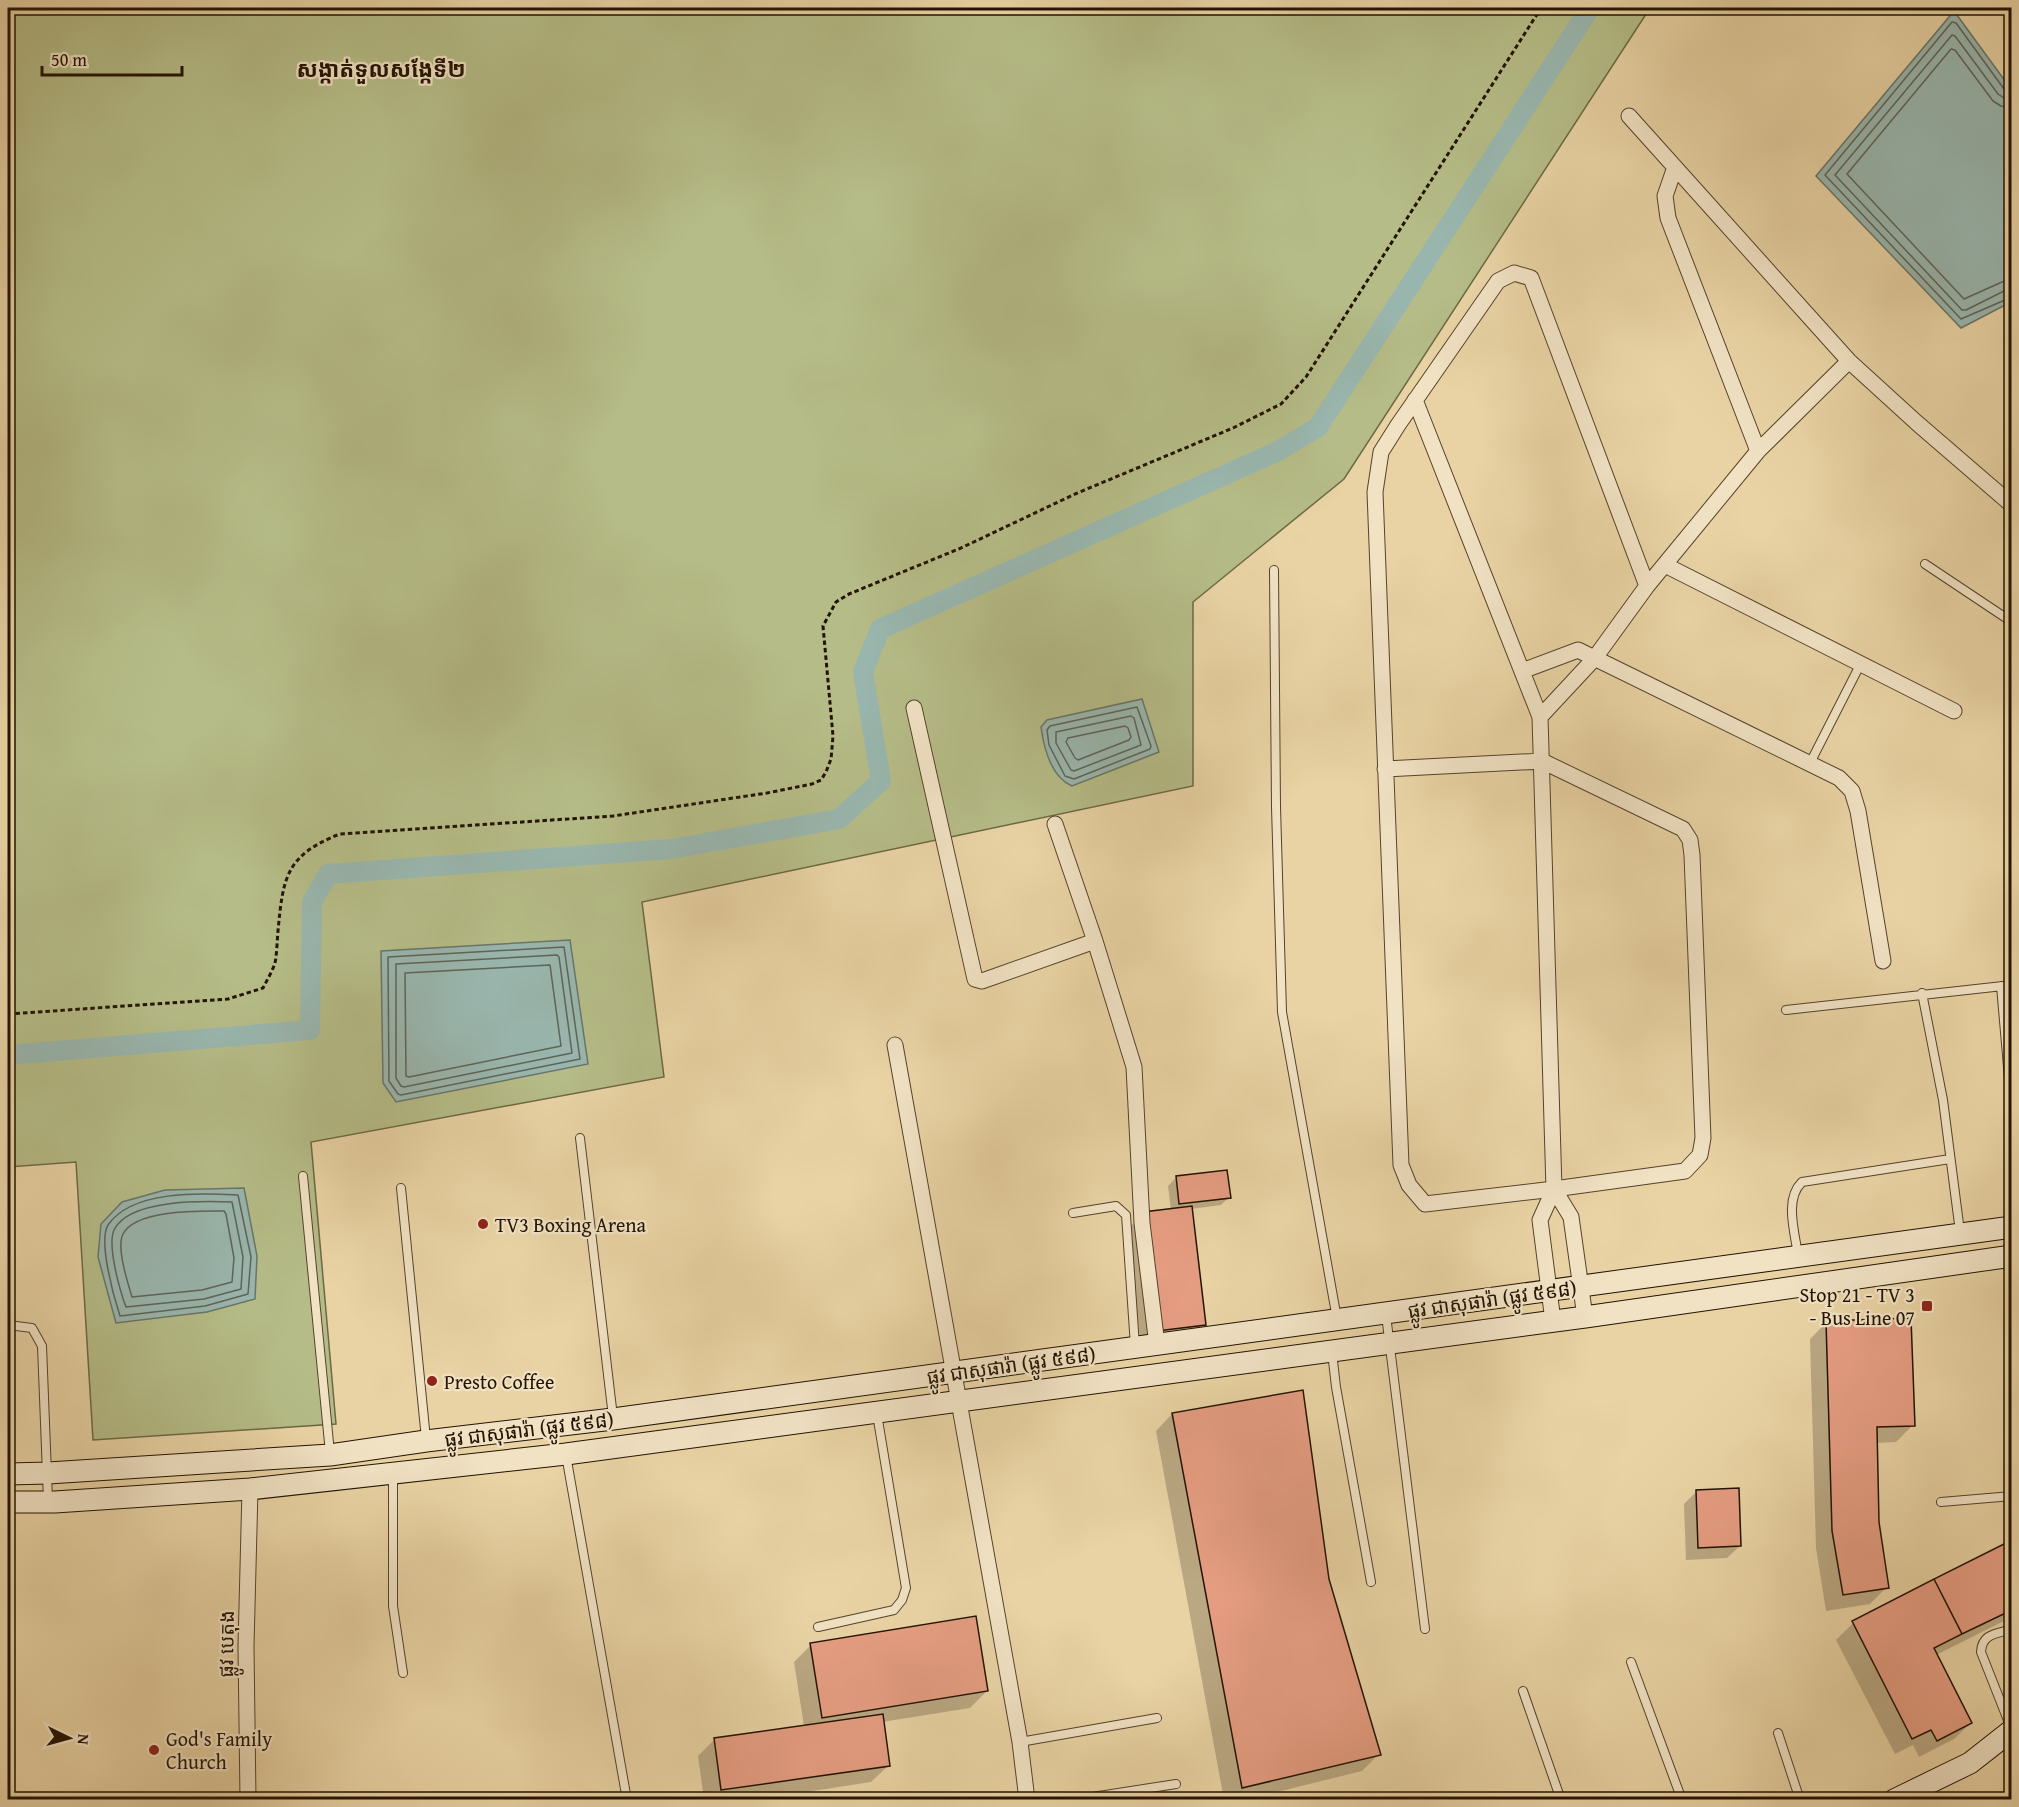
<svg xmlns="http://www.w3.org/2000/svg" width="2019" height="1807" font-family="'Gentium Book Plus','Noto Sans Khmer',serif">
<style>
.green{fill:#b5bc87;stroke:#6c6844;stroke-width:1.5}
.water{fill:#99b6ae;stroke:#697569;stroke-width:1.5}
.shadow{fill:#0003}
.lines{fill:none;stroke-linecap:round;stroke-linejoin:round}
.shore{stroke:#5e6458;stroke-width:1.5}
.canal{stroke:#99b6ae;stroke-width:20}
.building{fill:#e59d82;stroke:#221302;stroke-width:1.5}
.lane-casing{stroke:#54432a;stroke-width:10}
.street-casing{stroke:#54432a;stroke-width:17}
.secondary-casing{stroke:#221302;stroke-width:23}
.path{stroke:#221302;stroke-width:3;stroke-dasharray:4.5 3;stroke-linecap:butt}
.lane{stroke:#f1e2c4;stroke-width:8}
.street{stroke:#f1e2c4;stroke-width:15}
.secondary{stroke:#f1e2c4;stroke-width:21}
.poi-dot{fill:#8f2418;stroke:#f1e2c4;stroke-width:2}
.labels{text-anchor:middle;dominant-baseline:central;stroke-width:4.5;stroke-linejoin:round;paint-order:stroke}
.poi-label{font-size:20px;fill:#221302;stroke:#f1e2c4;text-anchor:start}
.street-label{font-size:20px;fill:#221302;stroke:#f1e2c4}
.quarter-label{font-size:22px;font-weight:bold;fill:#221302;stroke:#f1e2c4}
</style>
<rect width="100%" height="100%" fill="#e9d3a4"/>
<filter id="stains"><feTurbulence type="fractalNoise" baseFrequency=".00333" numOctaves="4"/><feColorMatrix values="0 0 0 0 .2 0 0 0 0 .09 0 0 0 0 .02 0 0 0 .5 -.17"/></filter>
<radialGradient id="worn" r=".72"><stop offset=".6" stop-color="#630" stop-opacity="0"/><stop offset="1" stop-color="#630" stop-opacity=".3"/></radialGradient>
<path class="green" d="M8 8H1650L1344 479 1193 602V786L642 902 664 1077 311 1142 336 1424 93 1440 76 1162 8 1167Z"/>
<path class="water" d="M1954 11 2011 89V302L1961 328 1816 176Z
M1142 699 1159 752 1072 786C1051 777 1044 749 1041 727L1047 720Z
M570 940 588 1064 396 1102 383 1083 381 951Z
M244 1188 257 1256 255 1299 207 1312 116 1323 98 1257 101 1224 122 1202 165 1190Z"/>
<path class="shadow" d="M1965 8H2012V11Z
M1176 1178 1229 1197 1221 1205 1191 1209 1205 1325 1188 1341 1141 1347 1127 1230 1144 1213 1171 1210 1168 1186Z
M1827 1322 1913 1425 1896 1442 1876 1443 1877 1522 1887 1587 1870 1604 1826 1611 1816 1548 1810 1339Z
M1172 1414 1328 1580 1379 1754 1362 1771 1245 1800H1224L1156 1431Z
M1697 1491 1740 1546 1727 1558 1686 1560 1684 1504Z
M2012 1542V1617L1936 1655 1971 1723 1954 1739 1919 1757 1913 1745 1895 1754 1836 1640 1853 1623Z
M811 1645 987 1691 970 1708 882 1722 888 1766 871 1782 754 1800H704L698 1756 715 1739 804 1726 794 1662Z"/>
<g class="lines">
<path class="shore" d="M2012 92 2004 89 1956 23 1952 22 1825 175 1961 319 2012 297
M2012 99 2004 98 1998 94 1955 36 1952 35 1835 175 1962 310H1966L2004 291 2012 289
M2012 108 2001 106 1993 101 1955 50 1951 49 1847 174 1964 299 2002 282 2012 280
M1137 707 1151 746 1150 749 1074 779 1065 776 1049 745 1047 730 1050 726Z
M1131 716 1134 718 1141 745 1074 771 1071 770 1056 743V732Z
M1125 726 1128 728 1131 737 1129 740 1078 760 1075 758 1066 742 1068 738Z
M564 947 580 1059 401 1095 398 1094 389 1081 388 957Z
M557 955 559 957 572 1053 404 1087 401 1086 396 1078V964Z
M550 965 561 1046 409 1077 406 1076 405 973Z
M238 1195 251 1257 248 1294 205 1306 120 1316C114 1298 98 1241 108 1225 132 1190 200 1193 238 1195Z
M232 1202 243 1257 241 1289 204 1299 126 1307C120 1291 107 1246 114 1230 129 1199 203 1201 232 1202Z
M224 1211 226 1214 234 1258 232 1282 202 1290 132 1297C128 1283 116 1248 123 1234 136 1209 200 1211 224 1211Z"/>
<path class="canal" d="M8 1055 310 1030 312 902 328 874 671 849 839 819 881 781 863 672 880 629 1278 451 1318 427 1590 8"/>
</g>
<path class="building" d="M1227 1170 1231 1198 1179 1204 1176 1176Z
M1192 1206 1206 1325 1157 1331 1143 1212Z
M1911 1318 1915 1426 1877 1427 1879 1522 1889 1588 1843 1595 1832 1531 1826 1321Z
M1303 1390 1329 1579 1381 1755 1242 1788 1172 1413Z
M1739 1488 1741 1546 1698 1548 1696 1490Z
M2012 1540V1610L1962 1634 1934 1579Z
M1934 1579 1962 1634 1934 1648 1972 1723 1937 1741 1931 1730 1912 1739 1852 1621Z
M976 1616 988 1691 822 1718 810 1643Z
M883 1714 890 1766 721 1790 714 1738Z"/>
<g class="lines">
<g class="lane-casing">
<path id="lane" d="M1925 564 2012 622
M1274 570 1276 807 1282 1012 1337 1319
M1809 765 1860 665
M2001 986 2010 1090
M1922 993 1943 1100 1960 1232
M1786 1010 2012 985
M580 1138 613 1417
M303 1176 330 1453
M401 1188 426 1439
M1073 1213 1116 1206 1126 1215 1135 1346
M1798 1255C1795 1233 1784 1199 1802 1182L1950 1159
M1386 1315 1425 1629
M8 1325 32 1328 42 1346 48 1500
M1332 1352 1336 1387 1371 1582
M566 1455 627 1800
M393 1475V1606L403 1673
M1941 1502 2012 1496
M818 1627 894 1610 902 1600 906 1588 877 1414
M1631 1662 1682 1800
M1523 1691 1561 1800
M2011 1728 1981 1652C1982 1633 1997 1634 2012 1629
M1778 1733 1800 1800
M1020 1742 1157 1718
M8 1794V1800
M1073 1800 1176 1784"/>
</g>
<g class="street-casing">
<path id="street" d="M1629 116 1849 361 1917 423 2012 505
M1675 167 1665 196 1668 218 1758 451
M1415 400 1540 717 1554 1189 1540 1220 1553 1321
M1665 565 1954 711
M1522 671 1578 650 1839 778 1852 791 1858 811 1883 961
M914 708 975 979 982 981 1095 941
M1540 717 1594 659 1647 586 1758 451 1849 361
M1385 769 1542 761 1683 829 1690 840 1692 855 1703 1138 1700 1155 1685 1171 1554 1189 1425 1204 1409 1185 1401 1165 1375 492 1381 452 1398 425 1498 281 1514 273 1531 278 1647 586
M1055 824 1095 941 1134 1067 1142 1223 1157 1345
M895 1045 1020 1742 1027 1800
M1554 1189 1571 1217 1585 1317
M248 1800 246 1646 250 1489"/>
</g>
<g class="secondary-casing">
<path id="secondary" d="M8 1474 48 1473 330 1455 426 1441 613 1419 2012 1227
M8 1502H55L250 1489 566 1454 1585 1317 2012 1256
M1894 1800 1970 1763 2012 1730"/>
</g>
<path class="path" d="M8 1014 228 999 263 988C267 980 272 972 275 963 277 953 277 941 278 931 283 877 286 855 340 834L613 816 767 793 812 784 821 780 826 772 831 759 832 748 833 736 823 626 836 602 849 594 961 548 1075 494 1233 428 1281 404 1306 377 1541 8"/>
<use href="#lane" class="lane"/>
<use href="#street" class="street"/>
<use href="#secondary" class="secondary"/>
</g>
<g class="poi-dot">
<circle cx="483" cy="1224" r="6"/>
<rect x="1921" y="1300" width="12" height="12" rx="3"/>
<circle cx="432" cy="1381" r="6"/>
<circle cx="154" cy="1750" r="6"/>
</g>
<g class="labels">
<g class="poi-label">
<text x="495" y="1224">TV3 Boxing Arena</text>
<text x="1915" y="1294" text-anchor="end">Stop 21 - TV 3<tspan x="1915" dy="23">- Bus Line 07</tspan></text>
<text x="444" y="1381">Presto Coffee</text>
<text x="166" y="1738">God's Family<tspan x="166" dy="23">Church</tspan></text>
</g>
<g class="street-label">
<text transform="translate(1492 1299) rotate(-8)">ផ្លូវ ជាសុផារ៉ា (ផ្លូវ ៥៩៨)</text>
<text transform="translate(1011 1365) rotate(-8)">ផ្លូវ ជាសុផារ៉ា (ផ្លូវ ៥៩៨)</text>
<text transform="translate(529 1429) rotate(-7)">ផ្លូវ ជាសុផារ៉ា (ផ្លូវ ៥៩៨)</text>
<text transform="translate(226 1644) rotate(-89)">ផ្លូវ បេតុង</text>
</g>
<g class="quarter-label">
<text x="381" y="69">សង្កាត់ទួលសង្កែទី២</text>
</g>
</g>
<rect width="2019" height="1807" fill="none" stroke="#e9d3a4" stroke-width="30"/>
<rect x="9" y="9" width="2001" height="1789" fill="none" stroke="#221302" stroke-width="3"/>
<rect x="15" y="15" width="1989" height="1777" fill="none" stroke="#221302" stroke-width="1.5"/>
<g transform="translate(69 1738) rotate(95)" stroke="#f1e2c4" stroke-width="4.5" paint-order="stroke">
<path d="M0-4.5L10 22L0 15L-10 22Z" fill="#221302"/>
<text y="-9" font-size="16" font-weight="bold" text-anchor="middle" fill="#221302">N</text>
</g>
<path d="M42 66v9h140v-9" fill="none" stroke="#221302" stroke-width="3"/>
<text x="51" y="66" font-size="18" fill="#221302" stroke="#f1e2c4" stroke-width="4.5" paint-order="stroke">50 m</text>
<rect width="100%" height="100%" filter="url(#stains)"/>
<rect width="100%" height="100%" fill="url(#worn)"/>
</svg>
